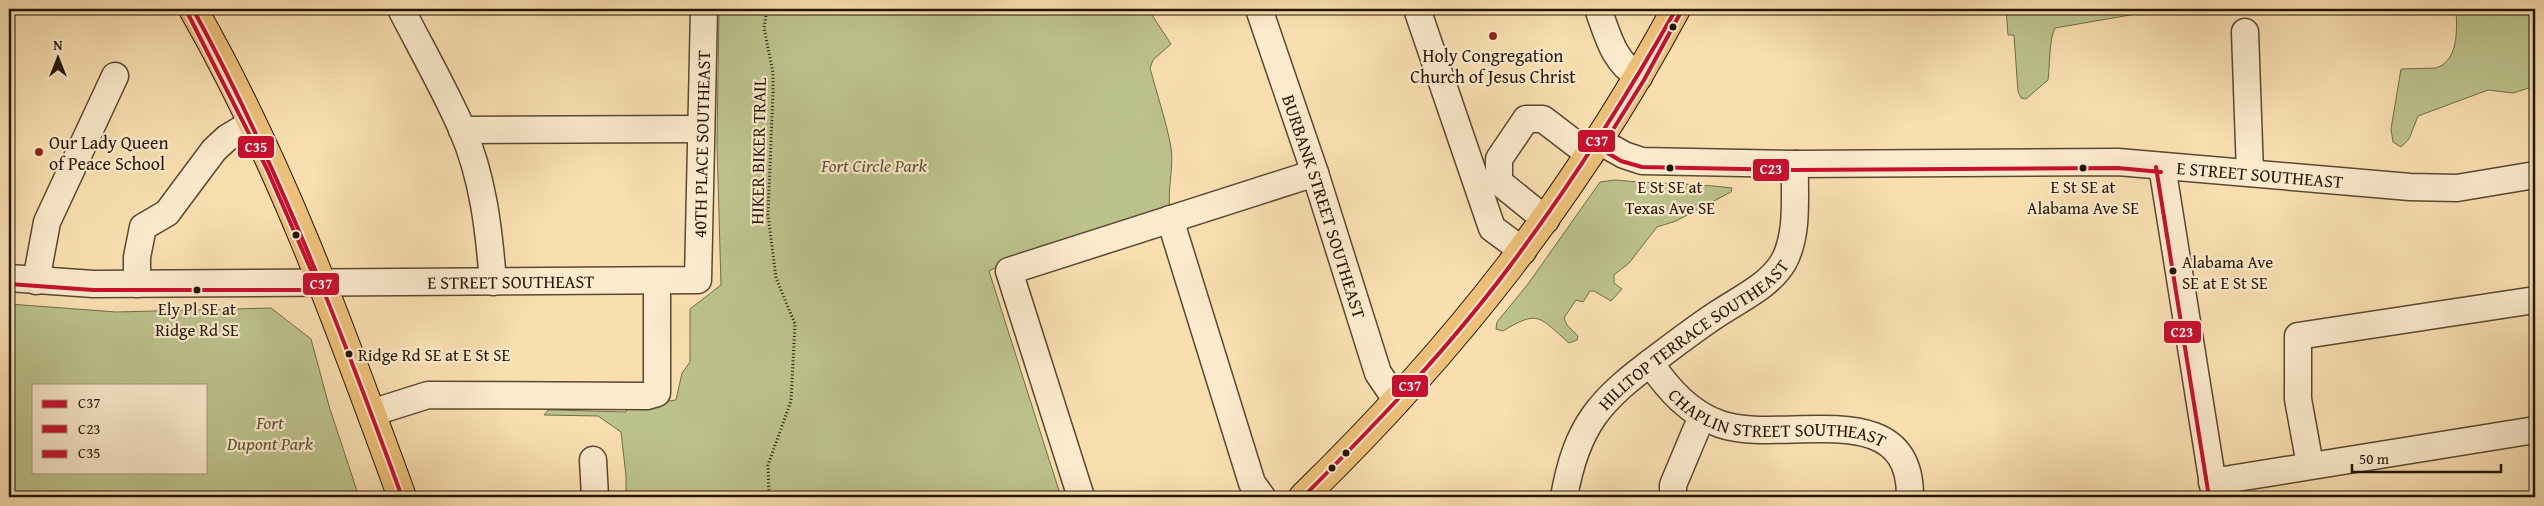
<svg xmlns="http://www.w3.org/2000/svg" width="2544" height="506" font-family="'Gentium Book Plus',serif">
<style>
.green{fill:#bcc28c;stroke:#706c4a;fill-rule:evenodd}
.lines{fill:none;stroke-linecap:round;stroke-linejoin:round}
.minor-casing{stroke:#594832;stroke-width:29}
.major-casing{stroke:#241508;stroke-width:30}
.path{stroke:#241508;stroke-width:3;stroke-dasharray:1 2.5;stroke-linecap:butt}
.minor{stroke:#fbeacc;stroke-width:26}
.major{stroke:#ecc078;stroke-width:28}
.bus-1-casing{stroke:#fbeacc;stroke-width:8}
.bus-2-casing{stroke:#fbeacc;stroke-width:8}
.bus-3-casing{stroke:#fbeacc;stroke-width:8}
.bus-1{stroke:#c8102e;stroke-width:4}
.bus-2{stroke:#c8102e;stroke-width:4}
.bus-3{stroke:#c8102e;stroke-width:4}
.bus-dot{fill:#241508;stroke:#fbeacc;stroke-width:2}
.poi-dot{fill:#8f2418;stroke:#fbeacc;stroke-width:2}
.labels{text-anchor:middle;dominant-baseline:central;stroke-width:4.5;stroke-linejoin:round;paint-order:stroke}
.bus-label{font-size:17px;fill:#241508;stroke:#fbeacc}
.poi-label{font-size:18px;fill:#241508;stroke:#fbeacc}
.street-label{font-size:18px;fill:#241508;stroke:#fbeacc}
.park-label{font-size:18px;font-style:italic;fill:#595236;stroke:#fbeacc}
.line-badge{stroke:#fbeacc;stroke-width:2}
.badge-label{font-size:14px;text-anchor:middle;font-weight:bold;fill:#fff}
</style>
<rect width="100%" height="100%" fill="#f9dfb0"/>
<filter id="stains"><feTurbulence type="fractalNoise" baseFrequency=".004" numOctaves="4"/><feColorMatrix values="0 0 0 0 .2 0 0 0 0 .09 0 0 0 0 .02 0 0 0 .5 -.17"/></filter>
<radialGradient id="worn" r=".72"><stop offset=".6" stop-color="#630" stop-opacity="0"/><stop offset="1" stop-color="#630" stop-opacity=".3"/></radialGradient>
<path class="green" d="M719 9H1148L1171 44 1153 60 1150 68C1157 94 1166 121 1171 147 1174 169 1167 189 1170 210L1041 246 989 271 1061 497H626V476L621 432 598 416 544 415 548 410H556L626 412 627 407 676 400 682 373 690 362V309L721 285 717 143Z
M2006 9H2165L2055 28C2049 39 2050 65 2048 80L2026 99 2021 98 2018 92 2014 35H2008Z
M2456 9H2535V86L2513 93 2488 90 2418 116 2409 139 2401 147 2393 142 2391 129 2401 69 2436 68C2459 61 2457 28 2456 9Z
M1615 180C1654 184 1693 183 1732 188L1731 192 1676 221 1657 227 1629 263 1614 275V283L1622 289 1611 301 1594 291H1590L1583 302 1576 300 1564 318 1567 325 1578 336 1577 340 1569 343C1539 317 1539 309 1503 331L1496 329 1497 322 1528 284 1600 182Z
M9 304 116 312 271 308 311 339 329 406 359 497H9ZM34 385H206V472H34Z"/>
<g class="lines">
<g class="minor-casing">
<g id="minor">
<path d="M401 9C421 48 444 88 462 129 483 177 489 230 493 282"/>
<path id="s1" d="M1259 9 1315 173 1378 373 1397 401"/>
<path d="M1417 9 1492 228 1523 251"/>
<path d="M1598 9C1608 36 1613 61 1639 77"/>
<path d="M2245 32 2250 173"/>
<path d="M462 130 701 129"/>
<path id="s2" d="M1599 141 1624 155 1642 161 1795 164 2118 162 2410 187 2457 188 2535 175"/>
<path d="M2162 166 2215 497"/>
<path d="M1170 219 1252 483 1262 497"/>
<path d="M1546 220 1499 182V159L1526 119H1543L1590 155"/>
<path id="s3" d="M9 278 93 284 698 280 704 9"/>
<path d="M36 281 47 222 115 76"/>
<path d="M137 284V257L143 227 167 213 214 150 227 138 252 123"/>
<path id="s4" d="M1650 363C1669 390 1689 413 1720 424 1781 446 1911 392 1910 497"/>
<path d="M371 413 428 395 647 396 657 393V281"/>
<path d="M593 460 595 497"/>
<path d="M2310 465 2298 399V336L2535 300"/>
<path d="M2212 482 2535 430"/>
<path d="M1081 497 1009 271 1315 173"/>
<path id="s5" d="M1564 497C1577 424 1600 400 1658 357 1679 341 1700 325 1722 311 1744 297 1771 284 1784 261 1799 233 1794 194 1795 164"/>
<path d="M1673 497V485L1702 416"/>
</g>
</g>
<g class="major-casing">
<path id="major" d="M193 9C281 163 341 330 402 497
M1303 497C1455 349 1575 196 1676 9"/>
</g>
<path class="path" d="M767 9 764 28 773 73V92L768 215 776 278 795 324 791 401 768 465 769 497"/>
<use href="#minor" class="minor"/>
<use href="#major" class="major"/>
<g class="bus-1-casing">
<path id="bus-1" d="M193 9C278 165 341 330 402 497
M1303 497C1376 424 1448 349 1510 266 1571 184 1626 98 1676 9"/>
</g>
<g class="bus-2-casing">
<path id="bus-2" d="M1604 144 1644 80 1681 12
M1596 146 1621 161 1642 167 1795 170 2118 168 2161 172
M2156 167 2209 497"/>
</g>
<g class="bus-3-casing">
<path id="bus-3" d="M187 12 267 169 318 286
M9 284 93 290H324"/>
</g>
<use href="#bus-1" class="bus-1"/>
<use href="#bus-2" class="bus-2"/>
<use href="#bus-3" class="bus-3"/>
</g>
<g class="bus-dot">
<circle cx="1673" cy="27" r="4.5"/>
<circle cx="1670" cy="168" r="4.5"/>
<circle cx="2083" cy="168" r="4.5"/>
<circle cx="296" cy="235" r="4.5"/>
<circle cx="2173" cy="271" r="4.5"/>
<circle cx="197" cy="290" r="4.5"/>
<circle cx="349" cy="354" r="4.5"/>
<circle cx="1346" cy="453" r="4.5"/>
<circle cx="1332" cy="468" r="4.5"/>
</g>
<g class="poi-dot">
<circle cx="1493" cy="36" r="5"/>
<circle cx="39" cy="152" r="5"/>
</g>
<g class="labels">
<g class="bus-label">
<text x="1670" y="186">E St SE at<tspan x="1670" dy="21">Texas Ave SE</tspan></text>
<text x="2083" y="186">E St SE at<tspan x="2083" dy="21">Alabama Ave SE</tspan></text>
<text x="2182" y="261" text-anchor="start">Alabama Ave<tspan x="2182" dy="21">SE at E St SE</tspan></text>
<text x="197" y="308">Ely Pl SE at<tspan x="197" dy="21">Ridge Rd SE</tspan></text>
<text x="358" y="354" text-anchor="start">Ridge Rd SE at E St SE</text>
</g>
<g class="poi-label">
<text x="1493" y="55">Holy Congregation<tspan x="1493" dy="21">Church of Jesus Christ</tspan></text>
<text x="49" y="142" text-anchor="start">Our Lady Queen<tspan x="49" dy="21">of Peace School</tspan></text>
</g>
<g class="street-label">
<text stroke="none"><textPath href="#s3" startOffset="825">40TH PLACE SOUTHEAST</textPath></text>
<text transform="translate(758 151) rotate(-89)">HIKER BIKER TRAIL</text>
<text stroke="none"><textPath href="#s2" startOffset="666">E STREET SOUTHEAST</textPath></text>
<text stroke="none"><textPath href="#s1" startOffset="208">BURBANK STREET SOUTHEAST</textPath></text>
<text stroke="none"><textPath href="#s3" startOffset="502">E STREET SOUTHEAST</textPath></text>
<text stroke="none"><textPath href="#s5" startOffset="216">HILLTOP TERRACE SOUTHEAST</textPath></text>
<text stroke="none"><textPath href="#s4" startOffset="149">CHAPLIN STREET SOUTHEAST</textPath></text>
</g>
<g class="park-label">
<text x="874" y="165">Fort Circle Park</text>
<text x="270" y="422">Fort<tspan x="270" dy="21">Dupont Park</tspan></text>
</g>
</g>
<g class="line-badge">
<rect x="1577" y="129" width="39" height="24" rx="5" fill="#c8102e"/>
<rect x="237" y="135" width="38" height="24" rx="5" fill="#c8102e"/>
<rect x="1752" y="158" width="38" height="24" rx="5" fill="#c8102e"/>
<rect x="302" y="272" width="38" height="24" rx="5" fill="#c8102e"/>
<rect x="2163" y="320" width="39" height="24" rx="5" fill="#c8102e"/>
<rect x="1391" y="374" width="38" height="24" rx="5" fill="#c8102e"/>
</g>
<g class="badge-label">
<text x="1597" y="146">C37</text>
<text x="256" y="152">C35</text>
<text x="1771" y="174">C23</text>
<text x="321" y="289">C37</text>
<text x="2182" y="337">C23</text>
<text x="1410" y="391">C37</text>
</g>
<rect width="2544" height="506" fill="none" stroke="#f9dfb0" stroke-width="30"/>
<rect x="10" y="10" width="2524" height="486" fill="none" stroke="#241508" stroke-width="2.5"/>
<rect x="15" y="15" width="2514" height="476" fill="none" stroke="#241508"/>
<rect x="32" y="384" width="175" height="90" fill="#fbeacc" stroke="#a5957e"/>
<rect x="42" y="400" width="25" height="8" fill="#c8102e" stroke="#a5957e"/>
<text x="78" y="408" font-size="15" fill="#241508">C37</text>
<rect x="42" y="425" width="25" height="8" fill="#c8102e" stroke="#a5957e"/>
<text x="78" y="434" font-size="15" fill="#241508">C23</text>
<rect x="42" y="450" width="25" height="8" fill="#c8102e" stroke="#a5957e"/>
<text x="78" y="458" font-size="15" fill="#241508">C35</text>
<g transform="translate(58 58)" stroke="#fbeacc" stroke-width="4" paint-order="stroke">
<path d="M0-4L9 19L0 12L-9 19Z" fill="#241508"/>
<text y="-8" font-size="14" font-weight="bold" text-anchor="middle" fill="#241508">N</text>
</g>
<path d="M2352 464v8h149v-8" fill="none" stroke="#241508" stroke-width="2.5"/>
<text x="2359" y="464" font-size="15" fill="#241508" stroke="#fbeacc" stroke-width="4" paint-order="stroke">50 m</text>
<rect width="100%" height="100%" filter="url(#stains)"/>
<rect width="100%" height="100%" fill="url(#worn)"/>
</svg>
